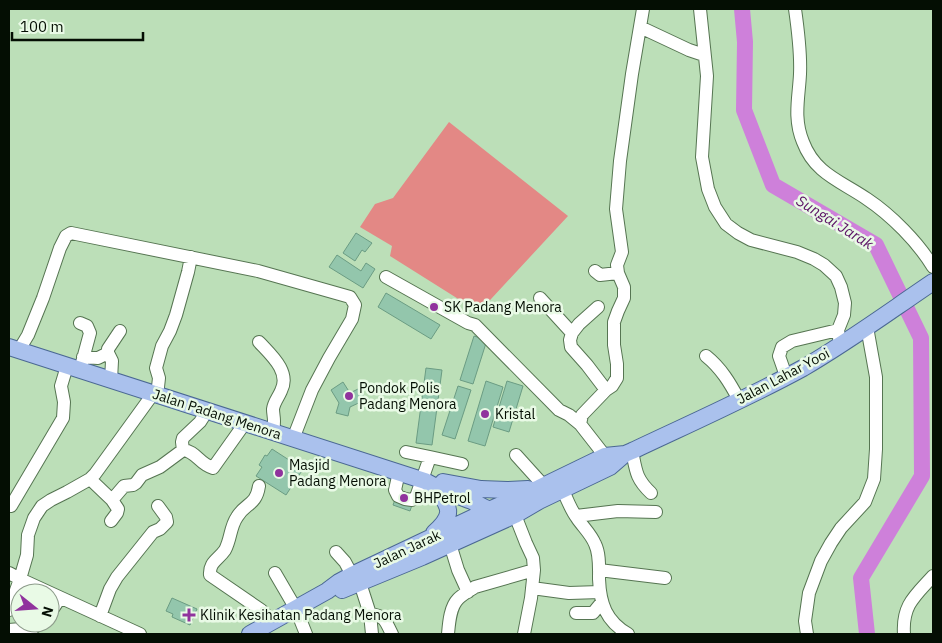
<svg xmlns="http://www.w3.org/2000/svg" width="942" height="643" font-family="'IBM Plex Sans',sans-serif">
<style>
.green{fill:#e38885}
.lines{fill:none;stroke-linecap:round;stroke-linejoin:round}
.river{stroke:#ce80da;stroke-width:16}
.building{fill:#93c6ac;stroke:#6b9c83}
.minor-casing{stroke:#567552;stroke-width:14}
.major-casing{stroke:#4b6893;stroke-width:18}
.minor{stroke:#fff;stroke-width:12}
.major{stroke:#aac1ed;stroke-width:16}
.poi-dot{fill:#90339d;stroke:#e9fae6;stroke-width:2}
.labels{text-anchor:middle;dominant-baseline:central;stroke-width:5;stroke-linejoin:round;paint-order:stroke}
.poi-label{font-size:14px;fill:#040e03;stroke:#e9fae6;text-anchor:start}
.street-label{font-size:14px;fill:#040e03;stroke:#e9fae6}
.water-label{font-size:15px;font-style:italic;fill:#5b1265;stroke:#e9fae6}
</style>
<rect width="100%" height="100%" fill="#bcdfb8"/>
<path class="green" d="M449 122 568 216 479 312 390 256 392 246 360 227 375 204 393 198Z"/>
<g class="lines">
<path class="river" d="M742 9 745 42 744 110 773 185 876 245 921 338 922 476 861 578 867 634"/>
</g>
<path class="building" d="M356 233 372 243 365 252 362 250 355 261 343 253Z
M337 255 361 271 366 263 375 269 363 288 329 267Z
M386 293 440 325 431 339 378 307Z
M474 336 487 340 473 384 460 380Z
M426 368 442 370 432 445 416 443Z
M486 381 503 387 485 446 468 441Z
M507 381 523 386 509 432 493 427Z
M343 382 350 393 360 388 365 400 350 407 348 416 336 413 339 403 331 390Z
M458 386 471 390 455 439 442 435Z
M272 449 303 469 286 495 256 476 262 467 259 465 265 455 267 456Z
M396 497 413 502 410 511 393 505Z
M172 598 197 609 190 625 172 617 173 614 166 611Z"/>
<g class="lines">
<g class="minor-casing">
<path id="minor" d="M700 9 707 76 702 157 708 189 715 207 726 224 738 233 751 240 797 252 814 259 824 265 836 276 841 287 845 303 844 315 838 330 840 345
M795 9C798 30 801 52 800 74 799 97 793 118 803 142 815 174 841 181 867 199 891 215 918 242 933 267
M640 27 689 50 704 55
M595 271 600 275 618 273
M386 277 468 323 475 325 559 410 569 415 580 424 605 456
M540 298 572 333 570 340 571 347 587 365 606 390
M572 333 579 324 598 307
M259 342C271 355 291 372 281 391 278 398 274 402 273 409 273 413 274 417 274 421 274 424 274 428 273 432
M19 350 28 335 43 298 60 248 66 236 71 233 258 271 350 297 355 305 352 319 329 358 312 390 293 439
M706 356C721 368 730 383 739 400
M83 357 98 358 108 353
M80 370 90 333 87 326 80 323
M786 376 779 356 782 347 792 341 838 330
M111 380 112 361 108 353V349L120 331
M580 424 582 415 606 390 612 386 617 378V364L614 345V322L618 311 624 298V287L618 273 617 265 622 252 616 209 620 161 632 74 643 9
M183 450C196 451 199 464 213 468L245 423
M183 450 182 442 183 438 200 422 207 411
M632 451C636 471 636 479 651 493
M406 452 430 457
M516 455 544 486
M399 472 395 490 398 496 405 499 412 500 416 497 430 457 462 464
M90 479 112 500 118 509 117 513 111 521
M259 486C256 506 245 503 237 517 230 527 231 539 225 550 218 560 209 562 210 575L261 610 273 622
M563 490C567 500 571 510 577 518 583 527 591 534 595 544 600 554 599 567 599 579 600 604 606 621 628 634
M112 500 124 486 133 485 136 483 142 475 160 467 183 450
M11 506 63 418 64 402 61 386 67 366
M515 515 526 543 533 558 534 570 531 598 524 634
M576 516 618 511 656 512
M450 544 458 570 468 592
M336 552 345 562 352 575
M599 570 665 578
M9 573 20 579 140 634
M275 573 296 609 306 634
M360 583 370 614C386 616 385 621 392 634
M532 588 569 593 600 592
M9 610 20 579 27 555 28 535 34 518 42 506 51 500 67 492 90 479 95 474 158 387 159 378 156 368 162 346 170 331 176 315 188 272 191 257
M50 613 60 598
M576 613H593L602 602
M370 614 372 634
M100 616 110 589 117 577 153 532 160 529 167 522 166 517 158 506
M9 630 33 628 40 623
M448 634C449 623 450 607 458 599 463 594 469 591 475 587L534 570
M807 634 805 621 809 593 821 561 831 543 841 528 865 502 874 479 876 449V377L867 327
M904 634C902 605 915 596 933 576"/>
</g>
<g class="major-casing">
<path id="major" d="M9 347 425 481C440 490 456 495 472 501 480 505 488 511 497 511 511 511 526 505 539 501
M443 482 481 489 507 490 528 489
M434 533C455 514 450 508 436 487
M342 590 422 557 515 515 539 501 610 467 625 454
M250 634 327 591 339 582 352 575 489 510 539 488 605 456 625 454 632 451C689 424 748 398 803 368 848 342 890 311 933 282"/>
</g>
<use href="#minor" class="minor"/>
<use href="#major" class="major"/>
</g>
<g class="poi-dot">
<circle cx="434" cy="307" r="5"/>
<circle cx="349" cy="396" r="5"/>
<circle cx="485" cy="414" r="5"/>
<circle cx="279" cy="473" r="5"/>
<circle cx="404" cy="498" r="5"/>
<path d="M186.5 607.5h5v5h5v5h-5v5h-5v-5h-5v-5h5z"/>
</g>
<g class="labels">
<g class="poi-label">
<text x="444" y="307">SK Padang Menora</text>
<text x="359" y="388">Pondok Polis<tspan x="359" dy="16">Padang Menora</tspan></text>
<text x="495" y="414">Kristal</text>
<text x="289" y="465">Masjid<tspan x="289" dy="16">Padang Menora</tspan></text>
<text x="414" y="498">BHPetrol</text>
<text x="200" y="615">Klinik Kesihatan Padang Menora</text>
</g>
<g class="street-label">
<text transform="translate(783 376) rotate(-28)">Jalan Lahar Yooi</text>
<text transform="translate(217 414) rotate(18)">Jalan Padang Menora</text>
<text transform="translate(407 549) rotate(-25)">Jalan Jarak</text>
</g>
<g class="water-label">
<text transform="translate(835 222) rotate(32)">Sungai Jarak</text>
</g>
</g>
<rect width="942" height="643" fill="none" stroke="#040e03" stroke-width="20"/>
<g transform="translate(35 608) rotate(107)"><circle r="24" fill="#e9fae6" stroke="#8d9c8b"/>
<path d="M0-4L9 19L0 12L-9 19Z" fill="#90339d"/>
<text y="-8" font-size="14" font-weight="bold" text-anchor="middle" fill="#040e03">N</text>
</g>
<path d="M12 32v8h131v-8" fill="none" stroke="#040e03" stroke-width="2.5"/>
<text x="20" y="32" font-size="15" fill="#040e03" stroke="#e9fae6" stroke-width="4" paint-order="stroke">100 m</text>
</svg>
